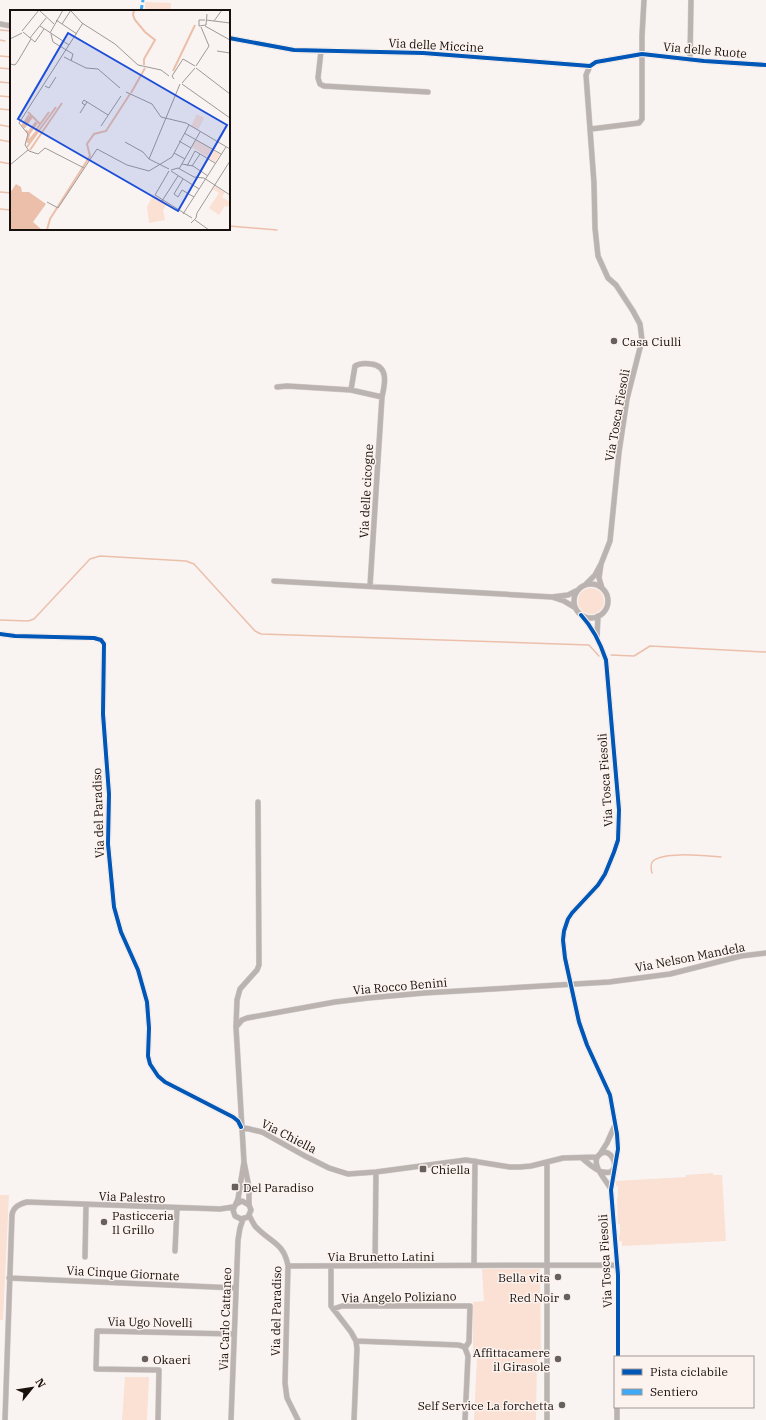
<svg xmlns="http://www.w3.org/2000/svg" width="766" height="1420" font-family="'IBM Plex Serif',serif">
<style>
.green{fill:#fbe0d4}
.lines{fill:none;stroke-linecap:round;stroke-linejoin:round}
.stream{stroke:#ecbfab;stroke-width:1.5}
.street-casing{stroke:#d4d0ce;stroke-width:6}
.street{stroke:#bbb3b0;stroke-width:5}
.quiet{stroke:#3fa9f5;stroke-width:3;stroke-dasharray:6 3;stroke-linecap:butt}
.cycleway-casing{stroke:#fcf3ef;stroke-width:6}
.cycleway{stroke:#0057b8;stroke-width:4}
.poi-dot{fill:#67605d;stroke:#fcf3ef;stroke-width:1.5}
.labels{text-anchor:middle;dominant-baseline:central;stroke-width:3;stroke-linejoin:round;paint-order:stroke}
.street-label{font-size:12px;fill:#18100d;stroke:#fcf3ef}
.poi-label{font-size:12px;fill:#18100d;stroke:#fcf3ef;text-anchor:start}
.inset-river{fill:none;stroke:#ecbfab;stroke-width:2}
.inset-road{fill:none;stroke:#9f9996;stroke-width:1}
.view{fill:#1d4ed8;fill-opacity:0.15;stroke:#1d4ed8;stroke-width:2}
.inset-edge{fill:none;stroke:#18100d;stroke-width:2}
</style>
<rect width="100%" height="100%" fill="#f9f4f2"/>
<path class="green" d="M145 2 171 3V11H145Z
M578 601a13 13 0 1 1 26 0a13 13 0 1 1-26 0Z
M713 1173V1175H722L726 1241 622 1246V1241H619V1236L620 1235V1224H618L617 1198 618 1197V1186H616V1181L686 1177V1175Z
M0 1195H9L3 1320H0Z
M482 1269H540L541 1359H537L536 1420H474L477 1355 473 1352V1302L484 1301Z
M125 1377H149L147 1420H122Z"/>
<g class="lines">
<path class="stream" d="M0 30 11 31
M0 40 5 41
M0 56 11 57
M0 68 11 69
M0 82 11 83
M0 96 11 97
M0 109 11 110
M0 125 11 127
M0 140 11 142
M0 162 11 164
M0 192 11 193
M0 209 11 210
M229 226 277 230
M0 620 28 621 34 619 90 559 100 556 186 561 194 564 255 631 261 634 589 645 599 656
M611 655 634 656 650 646 766 652
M652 873C651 869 650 864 653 861 663 851 707 856 721 857"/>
<g class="street-casing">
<path id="street" d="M0 24 11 26
M229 38 294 50 423 53 590 66 596 62 642 54 704 61 766 65
M321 51 318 78 320 84 324 86 428 92
M690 59 691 0
M590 66 586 75 594 183 595 228 598 256 608 278 616 285 633 311 640 324 642 340 627 399 619 452 610 541 601 564
M591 129 639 123 642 119V36L644 0
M277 387 287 386 351 390 382 397
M351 390 355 366C360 363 365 363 371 364 389 366 385 384 382 397L370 586
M274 581 552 597
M586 584 595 575 601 564 599 578 602 588
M574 601a17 17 0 1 1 34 0a17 17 0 1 1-34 0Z
M574 607 564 601 552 597 568 595 576 591
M581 615C593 628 600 642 606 660L619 810 618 840 614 852 605 874 598 885 572 913 568 919 564 931 563 940 565 958 579 1022 587 1045 610 1095 617 1134 618 1149 611 1190 618 1275V1357
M0 634 15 636 94 638 101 640 104 644 103 714 109 794 108 844 114 907 121 932 138 970 147 1002 149 1028 148 1056 150 1064 158 1076 165 1082 233 1117 238 1121 241 1127
M597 636 598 616
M236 1027 242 1020 247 1018 335 1002 368 998 424 993 609 982 670 974 741 956 766 953
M241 1127 262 1132 305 1156 329 1168 348 1174 376 1172 466 1160 510 1167H520L531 1166 563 1158 597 1157
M600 1154 607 1143 615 1125
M583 1159C588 1163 596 1171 603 1172 625 1177 611 1141 598 1156 591 1165 606 1180 611 1189
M244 1162 238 1199 233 1210 235 1216 241 1219 248 1217 251 1210 249 1205V1187L244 1162 236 1027 237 1000 240 989 257 970 259 965 258 802
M547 1162V1420
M236 1204 242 1201 249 1205
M249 1215C251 1219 253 1223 255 1226 269 1242 284 1242 288 1266L285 1383 287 1398 298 1420
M175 1251 177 1208
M85 1257 86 1205
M474 1265 475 1161
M288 1266 617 1265
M375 1266 376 1172
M331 1267V1306L351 1332 356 1341 357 1349 354 1420
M9 1278 236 1288
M333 1309 342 1306H470L469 1342 465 1348
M356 1341 458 1345 462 1346 465 1348
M465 1348 468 1356 465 1420
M5 1420 12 1215C13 1207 19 1204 27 1202L220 1209 233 1207
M158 1420 159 1370 96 1369 97 1331 234 1334
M231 1420 238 1240 240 1228 243 1219
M617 1420V1407"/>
</g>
<use href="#street" class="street"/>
<path class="quiet" d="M141 11 143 0"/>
<g class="cycleway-casing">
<path id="cycleway" d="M229 38 294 50 423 53 590 66 596 62 642 54 704 61 766 65
M581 615C593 628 600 642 606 660L619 810 618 840 614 852 605 874 598 885 572 913 568 919 564 931 563 940 565 958 579 1022 587 1045 610 1095 617 1134 618 1149 611 1190 618 1275V1357
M0 634 15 636 94 638 101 640 104 644 103 714 109 794 108 844 114 907 121 932 138 970 147 1002 149 1028 148 1056 150 1064 158 1076 165 1082 233 1117 238 1121 241 1127"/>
</g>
<use href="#cycleway" class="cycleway"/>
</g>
<g class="poi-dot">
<circle cx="614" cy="341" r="4"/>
<rect x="419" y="1165" width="8" height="8" rx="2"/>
<rect x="231" y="1183" width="8" height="8" rx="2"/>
<circle cx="104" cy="1222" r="4"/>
<circle cx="558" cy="1277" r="4"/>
<circle cx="567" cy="1297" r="4"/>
<circle cx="145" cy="1359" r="4"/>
<circle cx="558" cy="1359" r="4"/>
<circle cx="562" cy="1405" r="4"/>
</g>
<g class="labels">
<g class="street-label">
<text transform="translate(436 45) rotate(3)">Via delle Miccine</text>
<text transform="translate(705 50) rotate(5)">Via delle Ruote</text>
<text transform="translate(617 415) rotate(-80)">Via Tosca Fiesoli</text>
<text transform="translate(366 491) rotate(-87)">Via delle cicogne</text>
<text transform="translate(605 780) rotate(-94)">Via Tosca Fiesoli</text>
<text transform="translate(98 813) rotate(-92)">Via del Paradiso</text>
<text transform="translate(690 957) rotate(-11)">Via Nelson Mandela</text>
<text transform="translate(400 986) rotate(-5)">Via Rocco Benini</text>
<text transform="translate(289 1136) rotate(27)">Via Chiella</text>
<text transform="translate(132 1197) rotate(2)">Via Palestro</text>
<text x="381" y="1256">Via Brunetto Latini</text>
<text transform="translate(605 1261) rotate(-93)">Via Tosca Fiesoli</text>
<text transform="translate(123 1273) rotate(3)">Via Cinque Giornate</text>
<text transform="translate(399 1297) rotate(-1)">Via Angelo Poliziano</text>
<text transform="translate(276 1311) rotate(-89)">Via del Paradiso</text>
<text transform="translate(225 1319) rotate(-88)">Via Carlo Cattaneo</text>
<text transform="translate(150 1322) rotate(1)">Via Ugo Novelli</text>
</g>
<g class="poi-label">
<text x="622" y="341">Casa Ciulli</text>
<text x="431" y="1169">Chiella</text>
<text x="243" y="1187">Del Paradiso</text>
<text x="112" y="1215">Pasticceria<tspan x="112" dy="14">Il Grillo</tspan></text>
<text x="550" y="1277" text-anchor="end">Bella vita</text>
<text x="559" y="1297" text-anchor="end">Red Noir</text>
<text x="550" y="1352" text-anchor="end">Affittacamere<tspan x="550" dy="14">il Girasole</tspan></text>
<text x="153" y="1359">Okaeri</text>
<text x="554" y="1405" text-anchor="end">Self Service La forchetta</text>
</g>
</g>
<g transform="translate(10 10)">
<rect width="220" height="220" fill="#f9f4f2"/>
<path d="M187 104 194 108 188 120 181 116ZM186 130 210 144 205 152 182 137ZM205 176 215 182 212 187 220 192 218 197 215 196 209 205 199 198 209 183 203 179ZM143 185 157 194 153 200 155 210 139 213 137 197Z" fill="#fbe0d4"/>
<path d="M6 174 11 177 12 182H19L36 194 23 212 32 220H0V183Z" fill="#ecbfab"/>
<path class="inset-river" d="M124 0 123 5 125 10 135 22 145 30 134 49V55M163 61 185 15M121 83 135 58M18 102 30 114M12 116 19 105M13 117 21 106M14 118 22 107M16 120 19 125 17 132M18 123 26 112M28 123 26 120 39 102M19 124 27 113M20 133 18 132 26 122M17 137 46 97M20 140 52 93M37 220 40 209 80 146 77 134 84 124 96 121 120 84"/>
<path class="inset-road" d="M29 0 44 14M61 1 72 13 105 34 128 55 151 60 159 66M46 10 67 24M195 10H189V16L196 15 197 4M196 10 220 13M204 11 212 0M73 13 9 113 18 124 15 135 19 141 28 144 35 138 74 158M52 14 61 0M30 16 59 35M195 16 220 30M12 21 29 0M13 22 25 32 34 19M40 23 53 0M41 24 43 32 63 44 61 51M20 28 36 8M0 29 12 23M207 41 220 43M54 47 76 58 88 59 110 78M0 54 5 55 8 51 21 29M186 56 199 36 191 17M186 58 220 84M164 69 162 66 173 49 185 56M172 73 185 58M172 74 220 108M35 76 39 78 46 67M116 82 142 94 151 107 176 113 220 139M75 95 72 93 74 90 98 105M70 103 77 92M91 116 111 86M174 123 211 144M169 131 181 138M115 132 133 142 139 149 159 159M164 143 175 149M139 149 170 74M172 154 183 156 198 166M0 155 18 140M177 156 185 141 205 153M182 156 190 144M169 159 190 122M161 160 168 158 184 167 194 168 220 185M159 161 145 185 182 208M161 161 189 179M173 169 164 184 168 187 172 180 184 187M152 191 168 166M37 192 48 198 87 139 117 155 139 161 162 147 179 115M173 204 216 137M185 210 199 220M181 213 186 208 187 203 220 151"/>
<path class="view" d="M58 23 217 115 168 201 8 109Z"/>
<rect width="220" height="220" class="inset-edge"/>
</g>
<rect x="614" y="1356" width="140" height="52" fill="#fcf3ef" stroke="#a19895"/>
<rect x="622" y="1369" width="20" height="6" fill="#0057b8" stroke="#a19895"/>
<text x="650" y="1376" font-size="12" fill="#18100d">Pista ciclabile</text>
<rect x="622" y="1389" width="20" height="6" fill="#3fa9f5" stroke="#a19895"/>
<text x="650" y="1396" font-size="12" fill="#18100d">Sentiero</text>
<g transform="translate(32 1388) rotate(60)" stroke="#fcf3ef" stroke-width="3" paint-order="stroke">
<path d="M0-3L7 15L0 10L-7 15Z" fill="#18100d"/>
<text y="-6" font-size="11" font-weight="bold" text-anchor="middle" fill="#18100d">N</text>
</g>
</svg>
